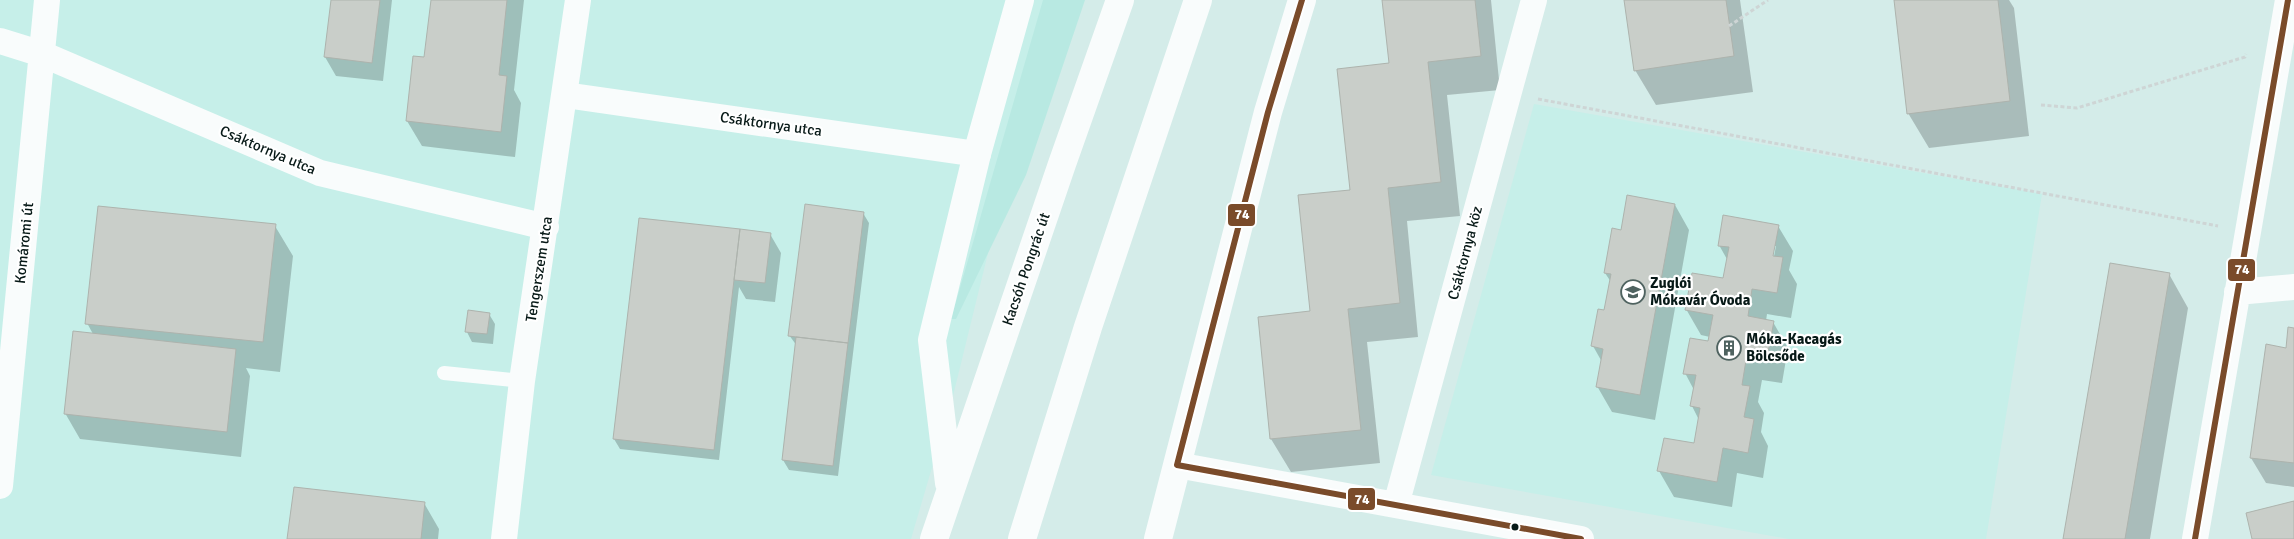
<svg xmlns="http://www.w3.org/2000/svg" width="2294" height="539" font-family="Signika,sans-serif">
<style>
.built{fill:#c6efe9}
.green{fill:#b8e9e2}
.shadow{fill:#0003;fill-rule:evenodd}
.building{fill:#c9cec9;stroke:#adb3ad}
.lines{fill:none;stroke-linecap:round;stroke-linejoin:round}
.path{stroke:#ced5d5;stroke-width:3;stroke-dasharray:4 2.5;stroke-linecap:butt}
.service{stroke:#f9fcfc;stroke-width:14}
.minor{stroke:#f9fcfc;stroke-width:26}
.tertiary{stroke:#f9fcfc;stroke-width:28}
.primary{stroke:#f9fcfc;stroke-width:28}
.bus-1-casing{stroke:#fff;stroke-width:10}
.bus-1{stroke:#7a4b2a;stroke-width:6}
.bus-dot{fill:#071917;stroke:#fff;stroke-width:2}
.labels{text-anchor:middle;dominant-baseline:central;stroke-width:4.5;stroke-linejoin:round;paint-order:stroke}
.street-label{font-size:15px;fill:#071917;stroke:#fff}
.poi-label{font-size:15px;font-weight:bold;fill:#071917;stroke:#fff;text-anchor:start}
.line-badge{stroke:#fff;stroke-width:2}
.badge-label{font-size:14px;text-anchor:middle;font-weight:bold;fill:#fff}
</style>
<rect width="100%" height="100%" fill="#d4ece9"/>
<path class="built" d="M0 0H1050L953 396 911 539H0Z
M1534 104 2042 194 1986 539H1789L1431 475Z"/>
<path class="green" d="M1043 0H1085L1026 175 956 319H951Z"/>
<path class="shadow" d="M332 0H392L383 81 336 76 325 57Z
M432 0H524L514 90 521 103 515 157 422 146 407 121 425 59Z
M1384 0H1491L1500 90 1447 95 1460 216 1407 221 1418 337 1367 342 1380 463 1291 472 1271 439 1390 64Z
M1626 0H1740L1753 92 1656 105 1635 70Z
M1895 0H2009L2014 8 2029 136 1929 148 1908 113Z
M1675 205 1689 230 1655 420 1612 412 1597 386 1602 362 1593 346 1605 312 1611 282 1605 273 1622 231Z
M863 213 869 223 838 476 789 470 783 460 797 346 789 335Z
M640 219 770 234 781 253 775 302 746 299 739 287 719 460 620 449 614 439Z
M275 226 293 256 280 372 246 368 250 376 241 457 80 439 65 413 93 334 87 323Z
M1778 226 1793 251 1789 270 1797 284 1791 318 1767 314 1766 321 1773 322 1788 348 1782 383 1762 380 1758 402 1764 413 1761 432 1768 446 1763 478 1737 473 1732 507 1674 497 1659 471 1695 444 1699 420 1692 406 1694 390 1685 373 1709 342 1710 337 1701 335 1686 309 1724 280 1728 261 1719 245ZM1774 246H1776L1773 262H1771Z
M2169 274 2188 308 2150 539H2064Z
M489 314 495 324 493 344 472 342 467 332Z
M2294 329V487L2266 483 2251 458Z
M424 503 439 529 438 539H289Z"/>
<path class="building" d="M331 0H380L372 63 324 57Z
M431 0H507L499 75 507 76 501 132 406 121 413 56 424 57Z
M1382 0H1475L1481 56 1428 62 1441 182 1388 188 1400 303 1348 309 1361 430 1270 439 1258 317 1310 311 1298 195 1350 190 1337 69 1389 63Z
M1624 0H1726L1734 56 1634 71Z
M1894 0H1998L2010 101 1907 114Z
M1627 195 1675 204 1640 395 1596 387 1603 349 1591 346 1598 309 1604 310 1611 274 1604 273 1612 228 1621 230Z
M805 204 864 212 848 343 788 336Z
M98 206 276 224 263 342 85 324Z
M1723 215 1779 225 1773 256 1783 257 1777 293 1752 289 1748 316 1774 321 1767 358 1747 354 1742 385 1750 386 1744 417 1754 419 1748 453 1723 448 1717 482 1657 471 1664 438 1694 443 1700 408 1690 406 1696 375 1683 374 1690 338 1708 341 1713 315 1685 310 1692 273 1723 278 1729 247 1718 246Z
M639 218 740 229 714 450 613 439Z
M740 229 771 233 765 283 734 280Z
M2110 263 2170 273 2125 539H2063Z
M468 310 490 313 487 334 465 332Z
M2288 327 2294 328V463L2250 458 2266 344 2286 348Z
M73 331 236 349 227 432 64 414Z
M796 337 848 343 833 466 782 460Z
M294 487 425 502 421 539H287Z
M2294 501V539H2252L2246 513Z"/>
<g class="lines">
<path class="path" d="M1729 26 1768 0
M1538 99 2218 226
M2041 105 2077 108 2245 57 2246 54"/>
<path class="service" d="M444 373 522 381"/>
<path class="minor" d="M0 41 42 54 320 173 546 227
M565 95 977 154
M2237 292 2294 287
M1177 465 1581 539
M0 486 47 0
M1396 505 1534 0
M504 539 522 381 578 0
M2195 539 2288 0"/>
<path class="tertiary" d="M977 154 1020 0
M1158 539 1268 112 1302 0"/>
<path class="primary" d="M949 483 932 340 977 154
M934 539 1062 164 1120 0
M1022 539 1088 327 1198 0"/>
<g class="bus-1-casing">
<path id="bus-1" d="M1302 0 1268 112 1177 465 1581 539
M2195 539 2288 0"/>
</g>
<use href="#bus-1" class="bus-1"/>
</g>
<defs>
<g id="school-ring" transform="scale(1.25)"><circle r="9.5" fill="#fff" stroke="#4f6360" stroke-width="1.5"/><path d="M0-5L7-2L0 1L-7-2ZM-4 1L0 2.5L4 1V4Q0 6-4 4Z" fill="#4f6360"/></g>
<g id="building-ring" transform="scale(1.25)"><circle r="9.5" fill="#fff" stroke="#4f6360" stroke-width="1.5"/><path d="M-4-6H4V6H1V3H-1V6H-4ZM-2.5-4.3h1.7v1.8h-1.7ZM.8-4.3h1.7v1.8H.8ZM-2.5-1h1.7V.8h-1.7ZM.8-1h1.7V.8H.8Z" fill="#4f6360"/></g>
</defs>
<g fill-rule="evenodd">
<use href="#school-ring" x="1633" y="292"/>
<use href="#building-ring" x="1729" y="348"/>
</g>
<circle class="bus-dot" cx="1515" cy="527" r="4.5"/>
<g class="labels">
<g class="street-label">
<text transform="translate(771 124) rotate(8)">Csáktornya utca</text>
<text transform="translate(268 150) rotate(23)">Csáktornya utca</text>
<text transform="translate(24 243) rotate(-84)">Komáromi út</text>
<text transform="translate(1465 253) rotate(-75)">Csáktornya köz</text>
<text transform="translate(539 269) rotate(-81)">Tengerszem utca</text>
<text transform="translate(1026 269) rotate(-71)">Kacsóh Pongrác út</text>
</g>
<g class="poi-label">
<text x="1650" y="283">Zuglói<tspan x="1650" dy="17">Mókavár Óvoda</tspan></text>
<text x="1746" y="339">Móka-Kacagás<tspan x="1746" dy="17">Bölcsőde</tspan></text>
</g>
</g>
<g class="line-badge">
<rect x="1227" y="203" width="29" height="24" rx="5" fill="#7a4b2a"/>
<rect x="2227" y="258" width="29" height="24" rx="5" fill="#7a4b2a"/>
<rect x="1347" y="487" width="29" height="24" rx="5" fill="#7a4b2a"/>
</g>
<g class="badge-label">
<text x="1242" y="219">74</text>
<text x="2242" y="274">74</text>
<text x="1362" y="504">74</text>
</g>
</svg>
